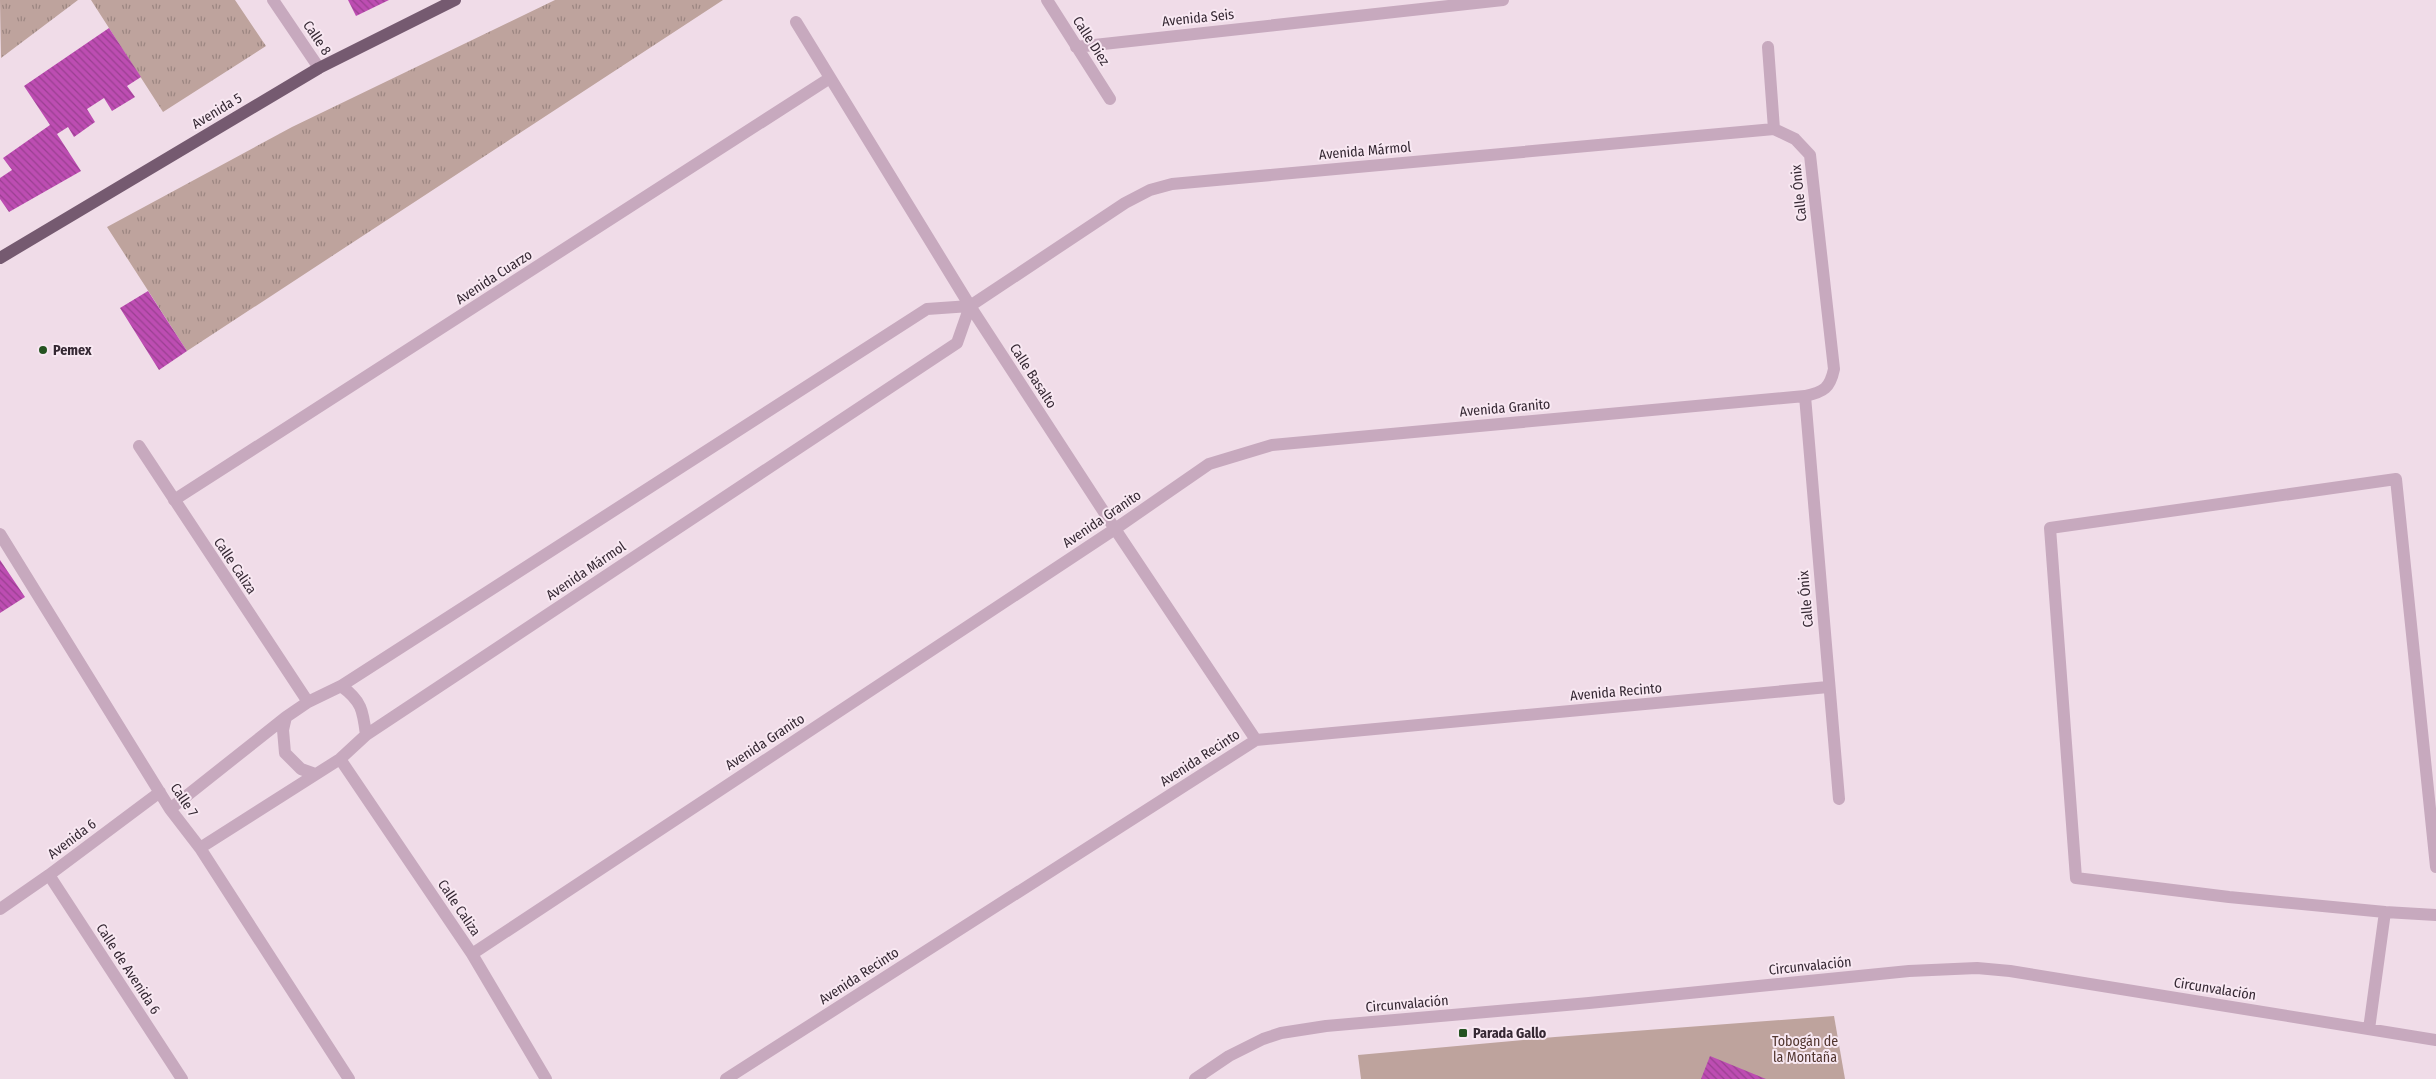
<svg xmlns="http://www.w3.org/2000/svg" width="2436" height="1079" font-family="'Fira Sans Condensed',sans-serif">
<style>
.grass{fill:url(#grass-tufts)}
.park{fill:#bea39d}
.building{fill:url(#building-back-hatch)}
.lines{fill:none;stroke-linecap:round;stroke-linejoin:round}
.minor{stroke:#c7a9be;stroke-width:12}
.major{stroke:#755a70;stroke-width:12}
.poi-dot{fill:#255321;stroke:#f8e8f2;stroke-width:2}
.labels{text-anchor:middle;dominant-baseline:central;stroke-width:4;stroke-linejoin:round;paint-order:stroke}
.street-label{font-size:14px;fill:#352833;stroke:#f8e8f2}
.poi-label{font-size:14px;font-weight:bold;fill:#352833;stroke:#f8e8f2;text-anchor:start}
.park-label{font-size:14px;fill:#51352e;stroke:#f8e8f2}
</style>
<defs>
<pattern id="grass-tufts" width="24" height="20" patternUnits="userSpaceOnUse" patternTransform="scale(1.25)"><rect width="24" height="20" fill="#bea39d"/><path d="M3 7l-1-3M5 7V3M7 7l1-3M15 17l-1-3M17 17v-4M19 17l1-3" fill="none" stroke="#9b8581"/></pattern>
<pattern id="building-back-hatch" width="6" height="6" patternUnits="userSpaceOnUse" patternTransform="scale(1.25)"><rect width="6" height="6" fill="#bd4db2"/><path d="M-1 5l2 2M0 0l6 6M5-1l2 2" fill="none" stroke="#9a4091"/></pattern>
</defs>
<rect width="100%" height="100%" fill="#f0dce8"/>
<path class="grass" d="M0 0H78L1 58Z
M91 0H235L266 46 163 112Z
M555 0H723L187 351 107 227 292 127Z"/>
<path class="park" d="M1834 1016 1845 1079H1361L1358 1055 1555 1037Z"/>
<path class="building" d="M348 0H389L356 16Z
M109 28 141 77 127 86 135 97 112 111 104 98 87 109 95 122 74 137 68 127 57 134 81 171 9 212 0 199V178L12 170 3 158 50 125 24 86Z
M148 291 187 351 159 370 120 308Z
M0 560 25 597 0 613Z
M1710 1056 1766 1079H1701Z"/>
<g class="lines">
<path class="minor" d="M273 0 319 68
M1047 0 1110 99
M796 22 970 306 1115 529 1256 740
M1076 47 1503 0
M1768 47 1774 129
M1805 396 1839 799
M139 446 308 702
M174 500 830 78
M0 534 170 809 200 848 349 1079
M341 686C362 701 363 711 366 735
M286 717 283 730 285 753 301 769 315 774
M340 759 472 954 546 1079
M170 809 286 717 308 702 341 686 927 309 970 306 1125 203 1150 190 1172 184 1774 129 1795 139 1810 155 1834 369C1830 388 1824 392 1805 396L1272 445 1209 464 1115 529 472 954
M200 848 340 759 366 735 957 343 970 306
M49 875 182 1079
M0 909 49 875 160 792
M2385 912 2229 897 2076 878 2050 528 2396 479 2436 867
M2369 1029 2385 912 2436 915
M726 1079 1256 740 1828 687
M1195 1079 1229 1056 1263 1039 1281 1033 1326 1026 1589 1003 1909 971 1977 968 2010 971 2436 1040"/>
<path class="major" d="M0 258 319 68 455 0"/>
</g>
<g class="poi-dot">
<circle cx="43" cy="350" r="5"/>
<rect x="1458" y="1028" width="10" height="10" rx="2.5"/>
</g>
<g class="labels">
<g class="street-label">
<text transform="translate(1198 18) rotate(-6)">Avenida Seis</text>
<text transform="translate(317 38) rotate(56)">Calle 8</text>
<text transform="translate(1091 41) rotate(57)">Calle Diez</text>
<text transform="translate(217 111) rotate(-31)">Avenida 5</text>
<text transform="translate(1365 151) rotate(-5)">Avenida Mármol</text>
<text transform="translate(1799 193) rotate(-96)">Calle Ónix</text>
<text transform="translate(494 277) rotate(-33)">Avenida Cuarzo</text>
<text transform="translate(1033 376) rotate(57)">Calle Basalto</text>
<text transform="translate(1505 408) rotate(-5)">Avenida Granito</text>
<text transform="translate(1102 519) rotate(-34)">Avenida Granito</text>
<text transform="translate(235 566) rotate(56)">Calle Caliza</text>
<text transform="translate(586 571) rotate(-34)">Avenida Mármol</text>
<text transform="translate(1806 599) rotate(-95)">Calle Ónix</text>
<text transform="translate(1616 692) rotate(-5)">Avenida Recinto</text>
<text transform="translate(765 742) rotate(-33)">Avenida Granito</text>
<text transform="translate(1200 758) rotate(-33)">Avenida Recinto</text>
<text transform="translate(184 800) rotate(56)">Calle 7</text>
<text transform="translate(72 839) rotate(-37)">Avenida 6</text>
<text transform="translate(459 908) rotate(56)">Calle Caliza</text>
<text transform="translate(1810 966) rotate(-6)">Circunvalación</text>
<text transform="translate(128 969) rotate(57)">Calle de Avenida 6</text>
<text transform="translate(859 976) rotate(-33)">Avenida Recinto</text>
<text transform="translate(2215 989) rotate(9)">Circunvalación</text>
<text transform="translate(1407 1004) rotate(-5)">Circunvalación</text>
</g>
<g class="poi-label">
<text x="53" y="350">Pemex</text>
<text x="1473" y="1033">Parada Gallo</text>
</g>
<g class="park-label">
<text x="1805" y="1041">Tobogán de<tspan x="1805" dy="16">la Montaña</tspan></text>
</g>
</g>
</svg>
